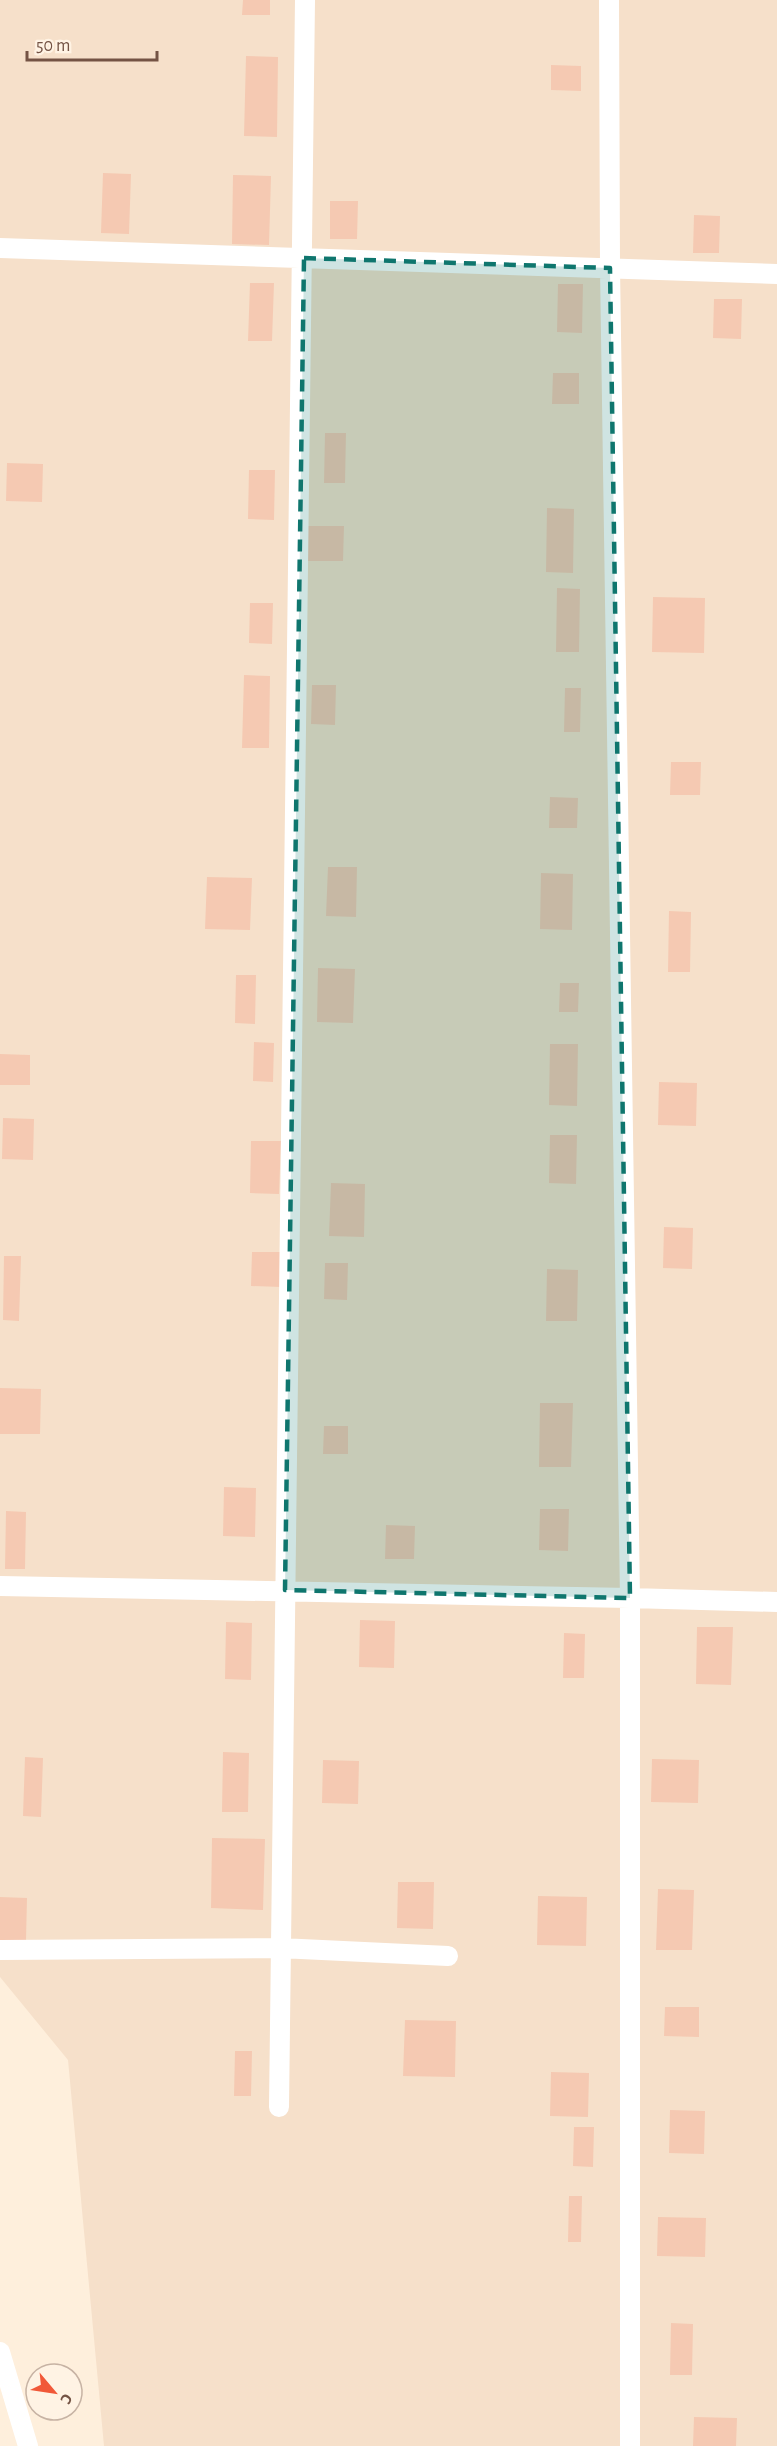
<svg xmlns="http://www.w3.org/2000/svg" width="777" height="2446" font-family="'Alegreya Sans',sans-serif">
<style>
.residential{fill:#f6e0ca}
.building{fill:#f5c9b2}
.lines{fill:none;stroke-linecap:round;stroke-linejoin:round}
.street{stroke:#fff;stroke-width:20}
.marked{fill:#0f766e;fill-opacity:0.2;stroke:#0f766e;stroke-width:4.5;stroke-dasharray:12 8;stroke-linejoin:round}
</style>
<rect width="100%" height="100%" fill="#feefdc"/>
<path class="residential" d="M0 0H777V2446H104L68 2060 0 1977Z"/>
<path class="building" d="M243 0H270V15H242Z
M246 56 278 57 277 137 244 136Z
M551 65 581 66V91L551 90Z
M103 173 131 174 129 234 101 233Z
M233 175 271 176 269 245 232 244Z
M330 201H358L357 239H330Z
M694 215 720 216 719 253H693Z
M250 283H274L272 341H248Z
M558 284H583L582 333 557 332Z
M714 299H742L741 339 713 338Z
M553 373H579V404H552Z
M325 433H346L345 483H324Z
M7 463 43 464 42 502 6 501Z
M249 470H275L274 520 248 519Z
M547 508 574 509 573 573 546 572Z
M308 526H344L343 561H307Z
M557 588 580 589 579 652H556Z
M653 597 705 598 704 653 652 652Z
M250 603H273L272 644 249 643Z
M244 675 270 676 269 748H242Z
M312 685H336L335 725 311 724Z
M565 688H581L580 732H564Z
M671 762H701L700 795H670Z
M550 797 578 798 577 828H549Z
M328 867H357L356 917 326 916Z
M541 873 573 874 572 930 540 929Z
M207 877 252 878 250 930 205 929Z
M669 911 691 912 690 972H668Z
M318 968 355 969 353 1023 317 1022Z
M236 975H256L255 1024 235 1023Z
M560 983H579L578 1012H559Z
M254 1042 274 1043 273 1082 253 1081Z
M550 1044H578L577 1106 549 1105Z
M0 1054 30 1055V1085H0Z
M659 1082 697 1083 696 1126 658 1125Z
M3 1118 34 1119 33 1160 2 1159Z
M550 1135H577L576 1184 549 1183Z
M251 1141H281L279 1194 250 1193Z
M331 1183 365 1184 364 1237 329 1236Z
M664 1227 693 1228 692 1269 663 1268Z
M252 1252H281V1287L251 1286Z
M4 1256H21L19 1321 3 1320Z
M325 1263H348L347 1300 324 1299Z
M547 1269 578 1270 577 1321H546Z
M0 1388 41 1389 40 1434H0Z
M540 1403H573L571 1467H539Z
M324 1426H348V1454H323Z
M224 1487 256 1488 255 1537 223 1536Z
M540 1509H569L568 1551 539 1550Z
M6 1511 26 1512 25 1569H5Z
M386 1525 415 1526 414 1559H385Z
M360 1620 395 1621 394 1668 359 1667Z
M226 1622 252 1623 251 1680 225 1679Z
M697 1627H733L731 1685 696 1684Z
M564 1633 585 1634 584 1678H563Z
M223 1752 249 1753 248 1812H222Z
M25 1757 43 1758 41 1817 23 1816Z
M652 1759 699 1760 698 1803 651 1802Z
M323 1760 359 1761 358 1804 322 1803Z
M212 1838 265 1839 263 1910 211 1908Z
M398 1882H434L433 1929 397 1928Z
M658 1889 694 1890 692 1950H656Z
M538 1896 587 1897 586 1946 537 1945Z
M0 1897 27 1898 26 1940H0Z
M665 2007H699V2037L664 2036Z
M405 2020 456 2021 455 2077 403 2076Z
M235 2051H252L251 2096H234Z
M551 2072 589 2073 588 2117 550 2116Z
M670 2110 705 2111 704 2154 669 2153Z
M574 2127H594L593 2167 573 2166Z
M569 2196H582L581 2242H568Z
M658 2217 706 2218 705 2257 657 2256Z
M671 2323 693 2324 692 2375H670Z
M694 2417 737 2418 736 2446H693Z"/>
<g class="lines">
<path class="street" d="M0 248 777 274
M0 1586 630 1598 610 268 609 0
M0 1950 280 1948 448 1956
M279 2107 305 0
M0 2352 28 2446
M630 2446V1598L777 1602"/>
</g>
<path class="marked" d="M304 258 610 268 630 1598 285 1590Z"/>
<g transform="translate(54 2392) rotate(119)"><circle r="28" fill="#fff3e4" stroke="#c7b3a4" stroke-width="1.5"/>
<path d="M0-4.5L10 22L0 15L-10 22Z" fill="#f15838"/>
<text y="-9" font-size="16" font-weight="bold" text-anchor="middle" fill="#745344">С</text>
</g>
<path d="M27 51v9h130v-9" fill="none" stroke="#745344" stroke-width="3"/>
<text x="36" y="51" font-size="18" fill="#745344" stroke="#fff3e4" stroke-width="4.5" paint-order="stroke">50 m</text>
</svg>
